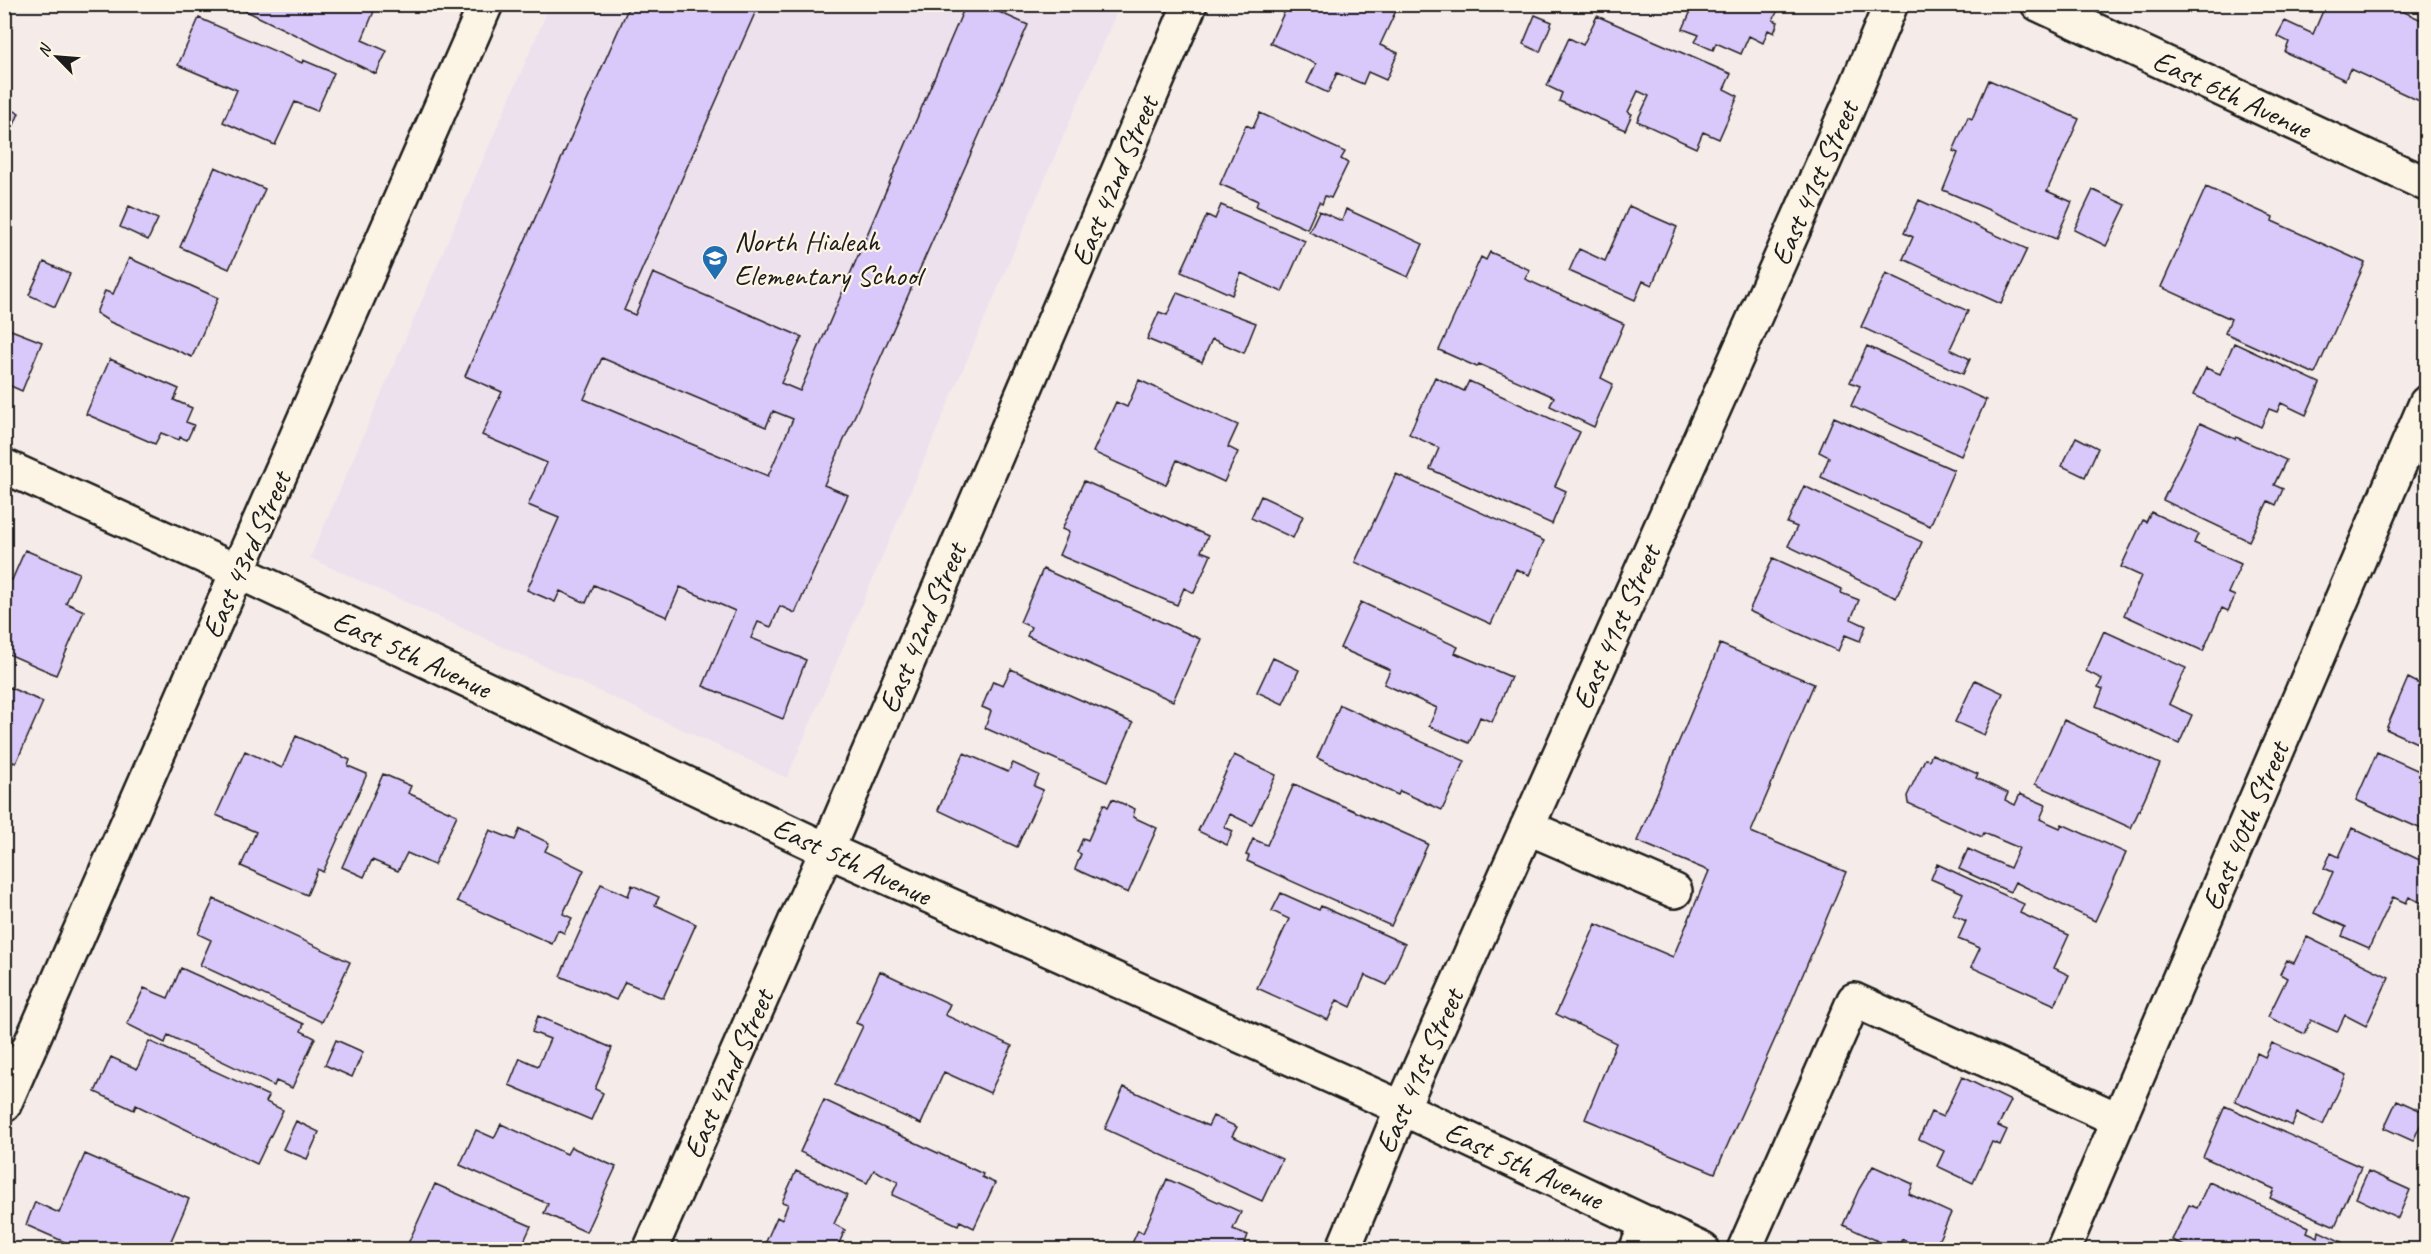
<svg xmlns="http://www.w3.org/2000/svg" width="2431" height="1254" font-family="Caveat,sans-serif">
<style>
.built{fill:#ede1ee}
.building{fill:#d9c8fa;stroke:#1c1c1c;stroke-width:1.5;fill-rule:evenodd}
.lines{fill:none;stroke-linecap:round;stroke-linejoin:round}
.minor-casing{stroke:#1c1c1c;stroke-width:38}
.minor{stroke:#fcf5e5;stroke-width:33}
.labels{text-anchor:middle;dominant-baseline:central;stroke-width:4.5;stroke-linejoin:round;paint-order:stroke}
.street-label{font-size:30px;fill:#1c1c1c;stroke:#fcf5e5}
.poi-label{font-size:30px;fill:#1c1c1c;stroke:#fcf5e5;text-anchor:start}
</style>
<rect width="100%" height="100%" fill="#f5ece9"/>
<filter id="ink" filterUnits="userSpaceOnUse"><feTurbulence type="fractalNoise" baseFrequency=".0167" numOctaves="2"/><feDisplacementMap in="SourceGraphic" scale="12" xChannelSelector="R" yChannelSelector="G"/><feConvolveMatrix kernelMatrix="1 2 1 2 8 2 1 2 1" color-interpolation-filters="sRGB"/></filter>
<g filter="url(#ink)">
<path class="built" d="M550 5H1120L787 778 310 558Z"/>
<path class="building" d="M239 4H377L362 40 387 51 376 74 238 7Z
M630 4H759L624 310 635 315 653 273 802 337 781 383 800 391 966 4H981L1028 25 824 485 848 495 795 613 780 606 771 627 758 622 751 638 806 660 783 719 703 686 735 611 680 587 667 617 594 585 586 603 560 591 555 602 527 590 559 518 528 505 547 463 482 435 502 392 465 376ZM602 358 766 427 773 411 793 419 768 476 584 399Z
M1288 4H1399L1380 45 1398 53 1386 80 1368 72 1363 84 1337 73 1328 93 1307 83 1316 64 1270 43Z
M1694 4H1777L1780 6 1773 20 1778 22 1774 33 1768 30 1763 43 1749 36 1741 54 1716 43 1713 50 1695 42 1699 35 1683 29Z
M2326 4H2334L2342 8 2344 4H2387L2426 22V104L2350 69 2345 80 2285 52 2289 42 2277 36 2285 21 2313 34Z
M1535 15 1552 22 1540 52 1523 44Z
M1597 16 1731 74 1724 89 1738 96 1719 139 1703 132 1696 148 1637 121 1649 96 1638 91 1628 112 1632 114 1625 130 1559 101 1562 93 1547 86 1569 38 1583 45Z
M199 18 302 63 303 60 334 73 317 111 295 102 275 145 223 122 237 90 178 65Z
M1989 80 2079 119 2047 191 2072 202 2056 239 1943 190 1958 153 1953 151 1968 117 1972 119Z
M4 106 19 113 4 148Z
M1260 113 1345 152 1341 159 1348 163 1331 198 1325 196 1322 204 1319 202 1307 229 1256 206 1258 201 1220 184 1246 125 1253 128Z
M215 167 265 189 229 269 180 247Z
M2206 187 2273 217 2272 221 2365 263 2315 374 2225 333 2231 319 2161 287Z
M2093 190 2126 205 2106 246 2074 230Z
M1919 200 2027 249 2001 304 1903 259 1913 237 1904 233Z
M1221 205 1305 241 1282 292 1241 273 1232 295 1181 272 1207 215 1215 219Z
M129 206 158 219 148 240 120 227Z
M1629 206 1677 227 1652 285 1643 281 1635 300 1569 271 1579 249 1605 261Z
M1346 209 1423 244 1408 277 1309 232 1319 211 1342 221Z
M1490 252 1530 270 1525 279 1624 324 1601 378 1613 384 1594 427 1550 406 1554 397 1479 364 1477 367 1439 350 1481 257 1486 260Z
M129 258 218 298 192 357 110 322 96 313 105 291 113 294Z
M44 262 70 274 55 307 29 295Z
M1886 273 1968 311 1950 349 1970 359 1963 374 1861 327Z
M1177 293 1256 323 1244 353 1212 339 1202 362 1147 339 1159 312 1167 315Z
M6 328 42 342 22 391 4 383Z
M2234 343 2320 383 2306 415 2281 403 2277 412 2269 409 2261 427 2193 395 2206 368 2220 374Z
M1867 346 1986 400 1961 456 1851 406 1860 386 1850 382Z
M110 359 179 389 174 400 192 408 186 422 194 425 187 440 180 437 179 440 161 433 155 444 86 414Z
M1435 377 1464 391 1469 381 1580 432 1555 486 1566 491 1552 524 1430 469 1439 448 1409 434Z
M1139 380 1238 425 1228 447 1238 452 1224 482 1177 460 1166 485 1093 452 1116 402 1127 407Z
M1834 417 1954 470 1930 526 1821 477 1829 457 1819 452Z
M2200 423 2235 439 2236 437 2286 460 2274 485 2283 489 2276 505 2268 501 2249 541 2163 500Z
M2076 437 2098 448 2085 477 2062 466Z
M1396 474 1544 541 1529 575 1516 569 1491 624 1355 562Z
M1084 481 1208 536 1201 551 1211 555 1194 593 1184 588 1177 605 1059 555 1069 532 1062 529Z
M1804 486 1922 542 1896 598 1788 546 1797 527 1787 523Z
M1261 496 1303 516 1293 538 1251 518Z
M2151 512 2198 534 2194 543 2241 564 2228 593 2235 596 2228 611 2222 608 2203 651 2124 615 2141 576 2121 567 2143 520 2146 522Z
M25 550 79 573 66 603 84 611 56 675 4 652V577L12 580Z
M1773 558 1842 589 1841 593 1859 600 1851 619 1866 626 1860 641 1845 635 1838 651 1749 611Z
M1043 569 1200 639 1173 701 1027 636 1031 627 1020 622Z
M1361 602 1458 647 1455 653 1511 677 1492 722 1480 717 1469 743 1429 726 1437 708 1384 684 1390 670 1340 648Z
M2104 631 2186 668 2169 704 2192 715 2179 744 2096 706 2103 689 2098 687 2102 679 2086 671Z
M1720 644 1814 684 1751 832 1846 872 1787 1012 1715 1173 1585 1119 1616 1043 1556 1014 1596 924 1673 957 1709 871 1637 841Z
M1273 658 1299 670 1283 704 1257 692Z
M1011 669 1133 723 1107 782 985 728 991 711 982 707 993 681 1003 685Z
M2408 678 2426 687V747L2386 729Z
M1975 680 2003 693 1984 735 1955 722Z
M4 685 43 702 16 763 13 762 4 782Z
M1340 705 1465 761 1442 810 1400 791 1398 795 1317 758Z
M2064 720 2160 764 2131 828 2035 784Z
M296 736 350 760 348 766 367 774 323 872 318 869 307 895 241 866 256 832 216 815 245 751 282 768Z
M2377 752 2426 774V831L2356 800Z
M964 753 1008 772 1013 763 1039 775 1034 786 1043 790 1017 847 938 810Z
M1932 754 1978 774 1976 778 2008 793 2005 800 2015 805 2020 794 2046 805 2040 819 2060 828 2062 824 2126 853 2095 921 2015 882 2010 892 1959 869 1968 849 2010 868 2019 848 1984 833 1982 837 1908 803 1907 796 1925 759 1929 760Z
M1234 755 1276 775 1252 825 1230 814 1224 827 1233 831 1227 845 1198 831Z
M383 774 411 786 408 793 457 815 434 865 407 853 398 871 372 860 364 877 342 867Z
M1294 784 1428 844 1391 926 1247 861 1249 856 1246 855 1253 839 1267 845Z
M1112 799 1135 809 1133 817 1157 828 1128 893 1075 869 1081 854 1077 852 1083 838 1088 840 1104 804 1108 807Z
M2352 828 2426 863V905L2409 897 2406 903 2393 897 2369 948 2342 936 2346 927 2314 913 2333 872 2324 868 2331 853 2339 857Z
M520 829 549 843 545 851 584 870 563 914 572 918 564 933 558 930 552 944 457 901 490 830 515 840Z
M1937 864 2024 904 2020 913 2069 935 2054 968 2069 975 2055 1005 1971 967 1980 948 1958 939 1966 921 1953 915 1963 893 1931 879Z
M601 884 628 896 632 885 659 897 655 905 696 924 663 998 625 982 616 1000 560 976Z
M1281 893 1319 910 1321 906 1405 944 1387 985 1365 975 1351 1007 1337 1000 1328 1020 1257 988 1289 919 1272 911Z
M214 899 350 962 322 1022 200 965 211 940 198 934Z
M2307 937 2389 977 2366 1026 2345 1015 2337 1032 2311 1020 2305 1034 2268 1017 2287 978 2280 974 2287 960 2294 963Z
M181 968 304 1024 301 1031 315 1038 292 1088 276 1081 274 1086 168 1035 165 1043 127 1024 144 988 168 998Z
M880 971 950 1004 945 1015 1012 1046 990 1093 944 1072 921 1124 835 1085 863 1026 856 1023Z
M538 1016 612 1048 595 1089 603 1093 591 1120 509 1085 520 1058 538 1066 550 1039 532 1032Z
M336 1040 363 1052 352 1077 325 1065Z
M149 1041 269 1096 266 1102 283 1110 257 1164 136 1105 134 1110 95 1092 111 1057 137 1069Z
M2272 1043 2346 1075 2323 1125 2297 1113 2292 1126 2235 1101 2257 1053 2265 1057Z
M1962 1077 2011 1101 1998 1126 2007 1130 2000 1145 1992 1142 1973 1183 1937 1166 1944 1151 1919 1139 1931 1112 1943 1117Z
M1124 1087 1208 1126 1213 1116 1237 1127 1232 1136 1282 1159 1262 1201 1105 1129Z
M824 1100 983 1174 982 1177 995 1183 974 1228 960 1221 958 1225 892 1195 898 1182 874 1170 867 1183 800 1152Z
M2397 1100 2426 1113 2413 1141 2384 1128Z
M2225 1106 2361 1167 2335 1226 2270 1198 2274 1189 2203 1157Z
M296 1121 319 1132 307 1159 283 1149Z
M501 1124 567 1154 571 1147 616 1167 586 1232 544 1213 548 1204 460 1165 476 1130 494 1138Z
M85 1154 189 1199 167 1250H83L26 1225 35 1202 59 1213Z
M1873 1166 1913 1184 1909 1194 1951 1213 1934 1250H1926L1902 1239 1897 1250 1843 1225 1859 1189Z
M796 1171 847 1195 834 1224 845 1230 836 1250H772L773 1247 765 1244 777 1217 782 1220 788 1204 782 1202Z
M2368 1171 2410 1190 2398 1218 2356 1198Z
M1167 1179 1241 1212 1233 1229 1248 1235 1243 1248 1247 1250H1129L1138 1230 1143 1233Z
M2209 1182 2309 1227 2307 1232 2318 1237 2319 1231 2342 1242 2338 1250H2192L2172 1240 2189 1205 2197 1208Z
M435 1184 531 1226 520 1250 406 1248Z"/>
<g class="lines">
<g class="minor-casing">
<path id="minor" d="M2038 4 2426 184
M4 466 239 572 827 850 1402 1108 1703 1250
M1527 827 1675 891
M4 1105 486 4
M650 1250 827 850 1190 4
M1343 1250 1402 1108 1846 112 1891 4
M1636 1250 1648 1223
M1744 1250 1854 1000 2119 1120
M2063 1250 2426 403"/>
</g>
<use href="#minor" class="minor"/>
</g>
</g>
<defs>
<g id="school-pin" transform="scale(1.35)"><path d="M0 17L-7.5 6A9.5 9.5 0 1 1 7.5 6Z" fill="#1f6fb2" stroke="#fcf5e5"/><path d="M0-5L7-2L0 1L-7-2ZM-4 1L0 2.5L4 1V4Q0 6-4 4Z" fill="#fff"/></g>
</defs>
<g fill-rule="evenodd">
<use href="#school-pin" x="715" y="258"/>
</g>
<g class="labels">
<g class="street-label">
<text transform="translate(2232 94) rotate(25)">East 6th Avenue</text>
<text transform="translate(1114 181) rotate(-67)">East 42nd Street</text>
<text transform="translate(1814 183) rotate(-66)">East 41st Street</text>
<text transform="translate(246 555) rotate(-66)">East 43rd Street</text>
<text transform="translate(1616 627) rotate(-66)">East 41st Street</text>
<text transform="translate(922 628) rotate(-67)">East 42nd Street</text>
<text transform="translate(412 654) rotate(25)">East 5th Avenue</text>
<text transform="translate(2245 826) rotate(-67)">East 40th Street</text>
<text transform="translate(852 861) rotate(25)">East 5th Avenue</text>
<text transform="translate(1419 1071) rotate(-66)">East 41st Street</text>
<text transform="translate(728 1074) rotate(-66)">East 42nd Street</text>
<text transform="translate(1524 1165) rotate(25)">East 5th Avenue</text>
</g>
<g class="poi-label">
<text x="734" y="241">North Hialeah<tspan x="734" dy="34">Elementary School</tspan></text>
</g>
</g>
<rect width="2431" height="1254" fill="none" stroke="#fcf5e5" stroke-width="24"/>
<rect x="12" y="12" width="2407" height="1230" fill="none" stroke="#1c1c1c" stroke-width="2" filter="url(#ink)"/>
<g transform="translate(57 57) rotate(295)" stroke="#fcf5e5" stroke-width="4.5" paint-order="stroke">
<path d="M0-4.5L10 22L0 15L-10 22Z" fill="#1c1c1c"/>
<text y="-9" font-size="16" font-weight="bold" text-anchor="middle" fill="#1c1c1c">N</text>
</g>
</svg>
